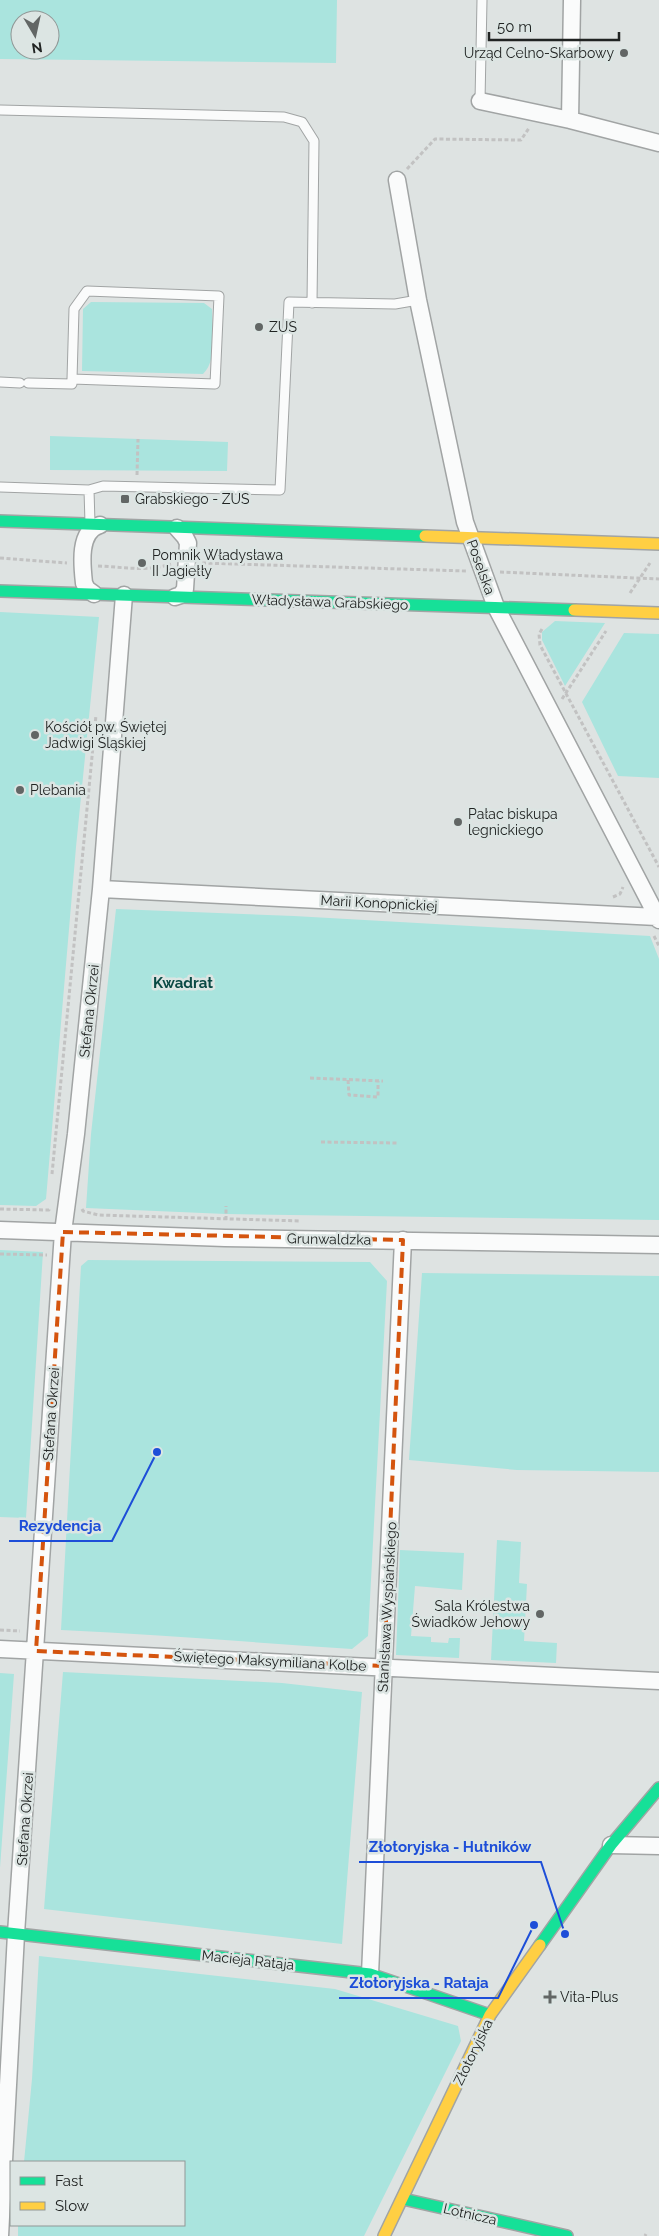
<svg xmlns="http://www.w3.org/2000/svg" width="659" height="2236" font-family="Raleway,sans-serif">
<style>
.green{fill:#aae4de;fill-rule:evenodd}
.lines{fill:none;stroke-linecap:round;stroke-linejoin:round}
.lane-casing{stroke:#a1a4a4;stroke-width:11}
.street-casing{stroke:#a1a4a4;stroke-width:19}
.fast-casing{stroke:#a1a4a4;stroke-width:14}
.slow-casing{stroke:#a1a4a4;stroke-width:14}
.path{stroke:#c2c2c2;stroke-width:3;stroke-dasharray:4 2.5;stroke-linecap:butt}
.lane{stroke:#fafbfb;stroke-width:9}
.street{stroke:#fafbfb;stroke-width:16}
.fast{stroke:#16e098;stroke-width:11}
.slow{stroke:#ffcf43;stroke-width:11}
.marked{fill:none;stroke:#d4540e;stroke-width:4;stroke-dasharray:10 6;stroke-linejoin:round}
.poi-dot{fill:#626665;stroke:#dce5e3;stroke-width:2}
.labels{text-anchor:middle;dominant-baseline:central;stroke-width:5;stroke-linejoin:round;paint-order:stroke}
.poi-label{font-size:14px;fill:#202322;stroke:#dce5e3;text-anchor:start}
.street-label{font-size:14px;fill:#202322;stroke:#dce5e3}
.neighbourhood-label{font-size:15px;font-weight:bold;fill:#0a4944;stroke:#dce5e3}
.leader{fill:none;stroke:#1d4ed8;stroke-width:2}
.callout-dot{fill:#1d4ed8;stroke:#dce5e3;stroke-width:2}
.callout-label{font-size:15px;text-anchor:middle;font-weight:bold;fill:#1d4ed8;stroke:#dce5e3;stroke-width:5;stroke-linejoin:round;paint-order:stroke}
</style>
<rect width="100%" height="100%" fill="#dee3e2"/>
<path class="green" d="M0 0H337L336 63 0 59ZM20 20H50V50H20Z
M91 302 204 303 212 309C212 328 218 360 203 374L82 371 83 309Z
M50 436 228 442 227 471 50 470Z
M0 612 99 617 76 847 46 1199 36 1206 0 1205Z
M555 621 605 623 565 686 542 640V632Z
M624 633 659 634V778L618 776 582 702Z
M116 909 294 916 650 936 659 959V1220L226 1214 86 1208 91 1134Z
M0 1250 43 1252 26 1518 0 1517Z
M88 1260 370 1262 387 1281 368 1636 352 1649C255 1643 158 1634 61 1630L81 1266Z
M422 1273 659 1276V1472L517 1470 409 1460Z
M497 1540 521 1542 519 1583 527 1584 524 1641 557 1643 556 1663 491 1660Z
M400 1550 464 1553 462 1590 415 1586 411 1636 431 1637V1642L448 1643 449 1638H460L459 1658 396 1655Z
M63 1672 282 1683 362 1692 342 1944 44 1909Z
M0 1673 14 1674 0 1868Z
M39 1956 335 1989 458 2026 461 2041 364 2236H18V2225H184V2162H24L32 2079Z"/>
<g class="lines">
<g class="lane-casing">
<path id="lane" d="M480 101 482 0
M0 110 284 117 302 122 314 141 312 303
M0 382 20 383
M28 383 72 384V379L74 309 87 291 219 296 215 384 72 379
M0 487 89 490
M90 523 89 490 103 486 280 490 289 302 395 304 418 300"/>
</g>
<g class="street-casing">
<path id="street" d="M480 101 570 120 659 143
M570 120 572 0
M397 180 418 300 465 522 496 607 659 920
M94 594 87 589 84 583C82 565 78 531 100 525
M175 597 181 595 185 589 188 543 185 537 177 528
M101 889 657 917
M0 1230 225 1238 659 1245
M0 1649 659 1681
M611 1845 659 1846
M370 1974 403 1240
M0 2236 16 1934 63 1232 76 1134 101 889 124 595"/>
</g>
<g class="fast-casing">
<path id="fast" d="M0 521 425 536
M0 591 574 610
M0 1932 370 1974 490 2015
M540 1945 611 1845 659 1788
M403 2199 567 2236"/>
</g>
<g class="slow-casing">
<path id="slow" d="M425 536 659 544
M574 610 659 613
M384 2236 490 2015 540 1945"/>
</g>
<path class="path" d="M407 169 435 139 521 140 529 128
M137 475 138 439
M0 558 67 563
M202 563 466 571
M98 566C123 567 147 572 171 564
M500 572 659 579
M630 593 650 563
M542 629 539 634 540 645 659 867
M562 699 606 631
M613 897 620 894 623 887
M654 936 659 946
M310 1078 383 1081
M348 1080 349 1095 378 1097V1081
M321 1142 399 1143
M52 1174 96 715
M0 1209 49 1210V1208
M82 1209 83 1211 98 1215 301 1221
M226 1220V1206
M0 1254 47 1255
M0 1630 20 1631
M645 2236 646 2234"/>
<use href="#lane" class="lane"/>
<use href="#street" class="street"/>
<use href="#fast" class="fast"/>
<use href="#slow" class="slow"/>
</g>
<path class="marked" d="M63 1232 403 1240 384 1666 36 1651Z"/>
<g class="poi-dot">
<circle cx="624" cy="53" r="5"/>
<circle cx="259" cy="327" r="5"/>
<rect x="120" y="494" width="10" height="10" rx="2.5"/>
<circle cx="142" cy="563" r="5"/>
<circle cx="35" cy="735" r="5"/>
<circle cx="20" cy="790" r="5"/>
<circle cx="458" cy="822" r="5"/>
<circle cx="540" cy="1614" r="5"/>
<path d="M547.5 1989.5h5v5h5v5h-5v5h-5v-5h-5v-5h5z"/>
</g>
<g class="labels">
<g class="poi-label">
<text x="614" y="53" text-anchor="end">Urząd Celno-Skarbowy</text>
<text x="269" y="327">ZUS</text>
<text x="135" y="499">Grabskiego - ZUS</text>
<text x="152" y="555">Pomnik Władysława<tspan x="152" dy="16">II Jagiełły</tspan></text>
<text x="45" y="727">Kościół pw. Świętej<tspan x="45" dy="16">Jadwigi Śląskiej</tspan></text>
<text x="30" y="790">Plebania</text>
<text x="468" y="814">Pałac biskupa<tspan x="468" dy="16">legnickiego</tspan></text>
<text x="530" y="1606" text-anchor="end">Sala Królestwa<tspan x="530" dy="16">Świadków Jehowy</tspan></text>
<text x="560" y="1997">Vita-Plus</text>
</g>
<g class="street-label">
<text transform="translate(481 567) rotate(70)">Poselska</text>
<text transform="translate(330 602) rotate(2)">Władysława Grabskiego</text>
<text transform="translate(379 903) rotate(3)">Marii Konopnickiej</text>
<text transform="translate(89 1011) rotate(-84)">Stefana Okrzei</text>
<text transform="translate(329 1239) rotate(1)">Grunwaldzka</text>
<text transform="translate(51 1414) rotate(-86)">Stefana Okrzei</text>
<text transform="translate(387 1607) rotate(-87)">Stanisława Wyspiańskiego</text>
<text transform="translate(270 1661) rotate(3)">Świętego Maksymiliana Kolbe</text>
<text transform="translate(25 1819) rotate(-86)">Stefana Okrzei</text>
<text transform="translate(248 1960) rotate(6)">Macieja Rataja</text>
<text transform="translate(473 2052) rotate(-64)">Złotoryjska</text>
<text transform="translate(470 2214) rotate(13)">Lotnicza</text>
</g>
<g class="neighbourhood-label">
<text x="183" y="983">Kwadrat</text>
</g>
</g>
<path class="leader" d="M157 1452L112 1541H9M565 1934L541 1862H359M534 1925L498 1998H339"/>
<g class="callout-dot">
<circle cx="157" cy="1452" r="5"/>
<circle cx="565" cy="1934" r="5"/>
<circle cx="534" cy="1925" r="5"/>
</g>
<g class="callout-label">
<text x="60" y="1531">Rezydencja</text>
<text x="450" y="1852">Złotoryjska - Hutników</text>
<text x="419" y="1988">Złotoryjska - Rataja</text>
</g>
<rect x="10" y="2161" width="175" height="65" fill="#dce5e3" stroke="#919796"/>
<rect x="20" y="2177" width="25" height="8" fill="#16e098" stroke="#919796"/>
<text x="55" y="2186" font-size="15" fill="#202322">Fast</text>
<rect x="20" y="2202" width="25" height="8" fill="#ffcf43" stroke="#919796"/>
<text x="55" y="2211" font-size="15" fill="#202322">Slow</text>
<g transform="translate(35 35) rotate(171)"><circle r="24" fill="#dce5e3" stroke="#919796"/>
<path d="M0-4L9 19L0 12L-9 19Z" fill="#626665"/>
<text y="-8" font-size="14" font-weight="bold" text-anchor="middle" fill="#202322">N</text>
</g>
<path d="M489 32v8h130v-8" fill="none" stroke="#202322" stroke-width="2.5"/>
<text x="497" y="32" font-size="15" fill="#202322" stroke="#dce5e3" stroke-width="4" paint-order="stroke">50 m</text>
</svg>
